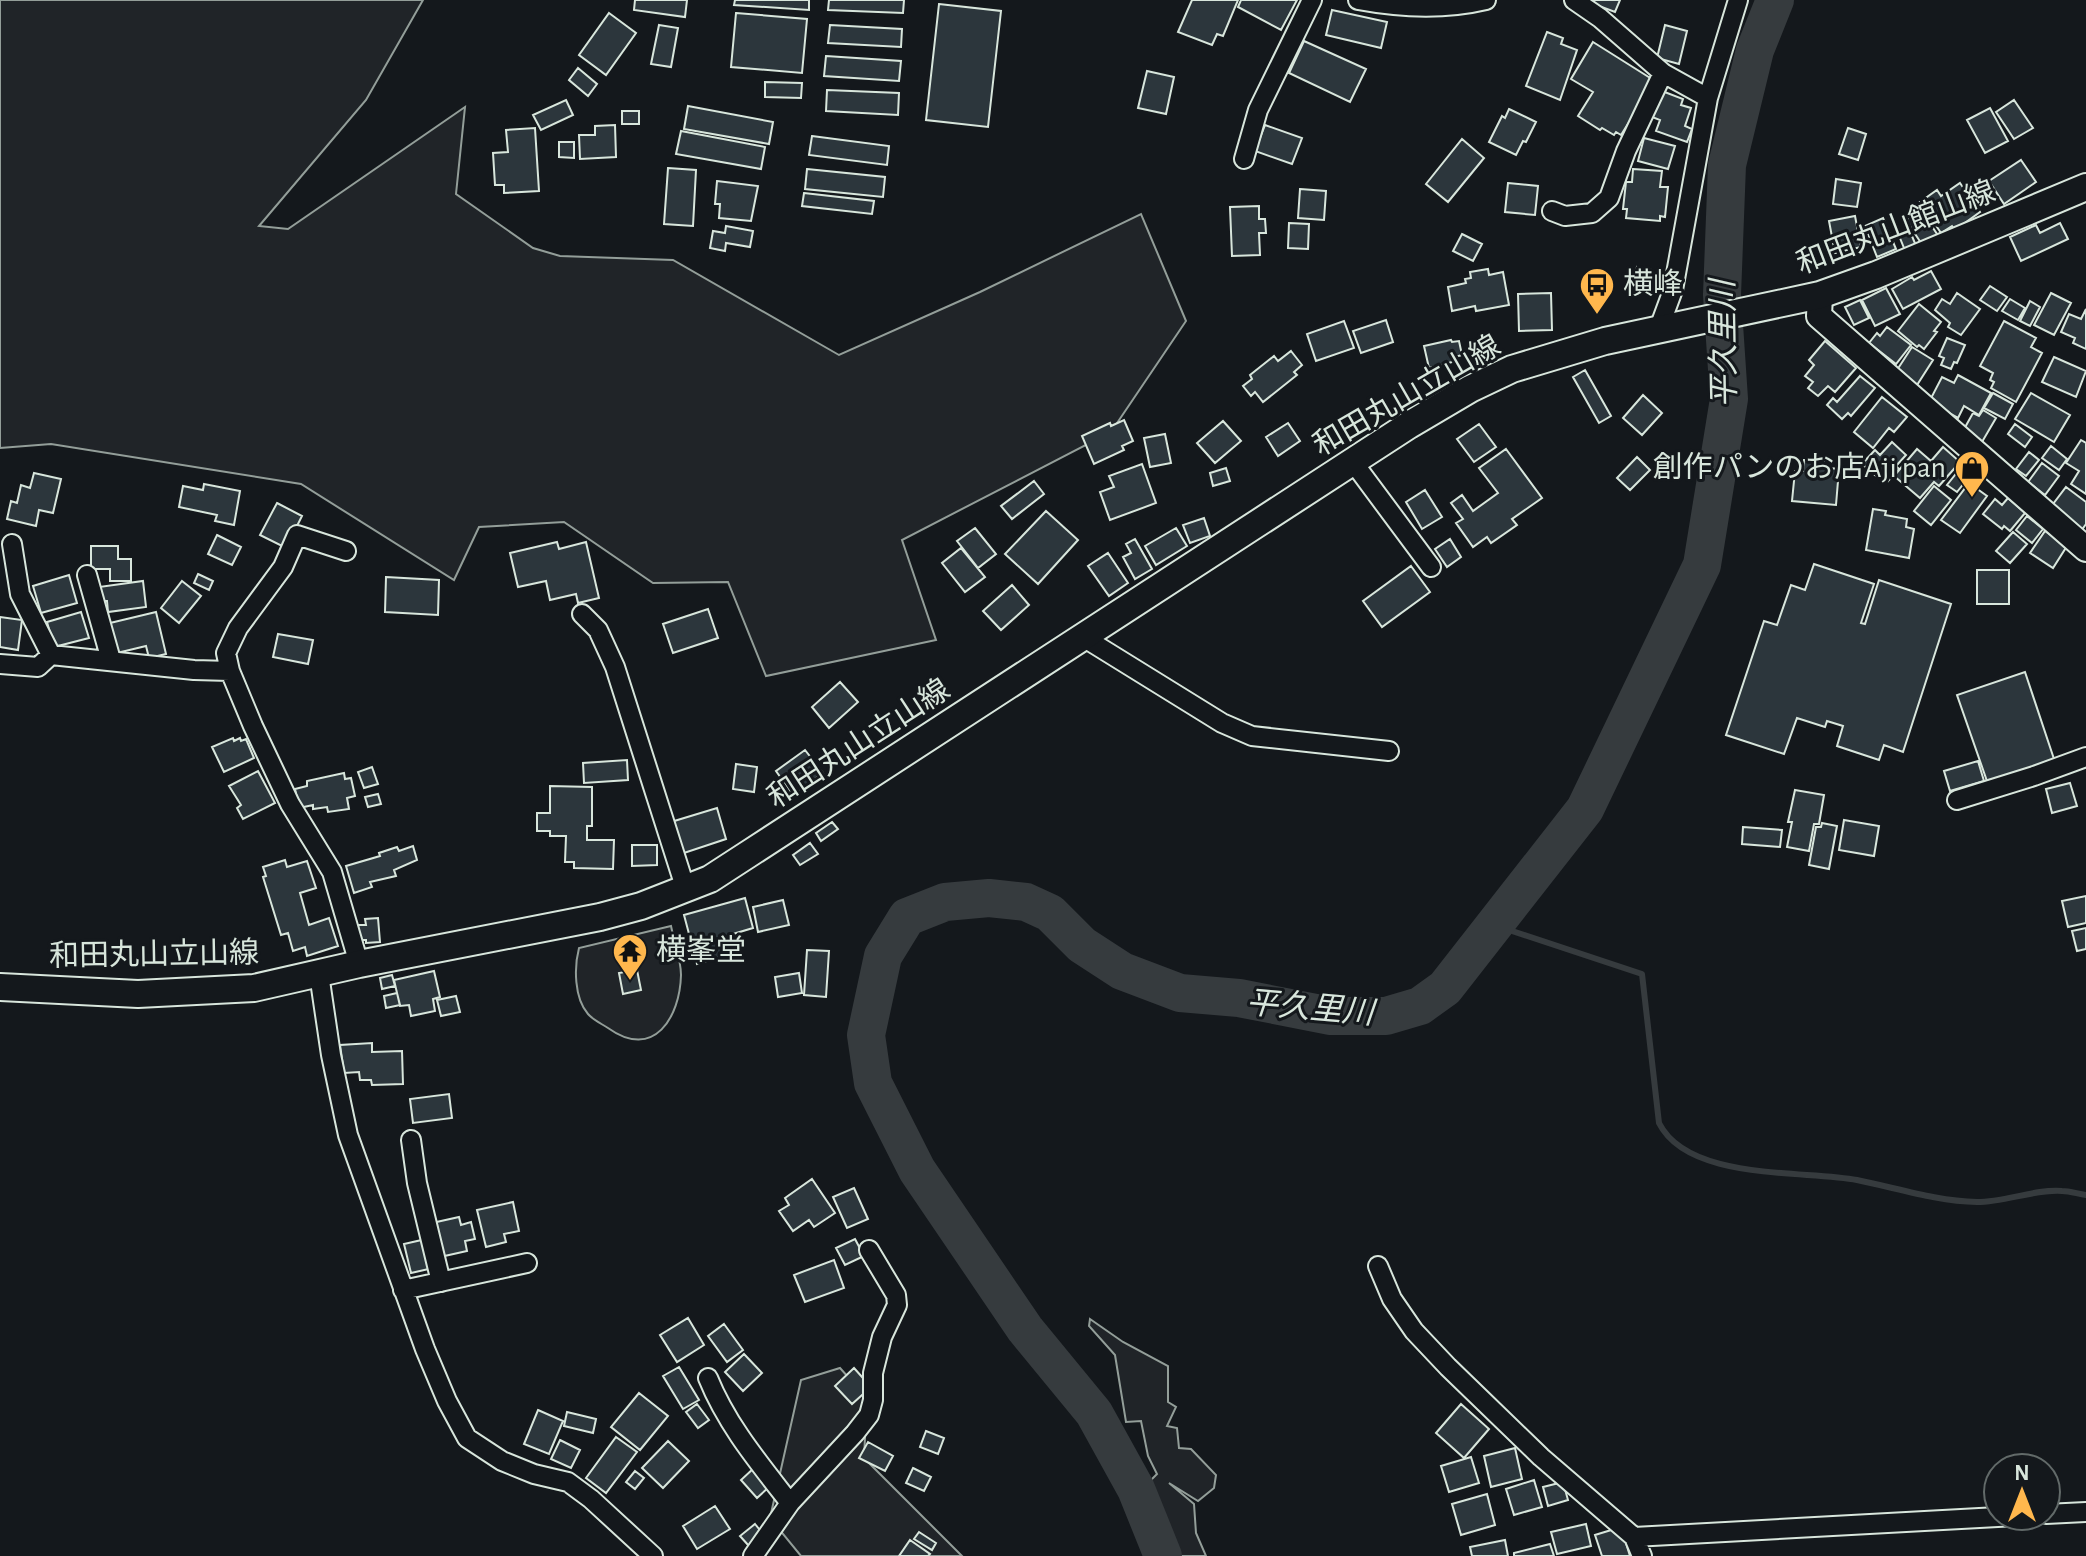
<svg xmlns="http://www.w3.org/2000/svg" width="2086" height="1556" font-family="'Alegreya Sans','Noto Sans JP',sans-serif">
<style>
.green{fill:#202428;stroke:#939e99;stroke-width:2}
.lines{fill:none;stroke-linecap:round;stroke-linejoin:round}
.stream{stroke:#363b3e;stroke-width:6}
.river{stroke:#363b3e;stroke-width:38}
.building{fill:#2c363c;stroke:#d8e6dc;stroke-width:2}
.minor-casing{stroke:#d8e6dc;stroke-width:22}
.tertiary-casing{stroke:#d8e6dc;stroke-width:28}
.secondary-casing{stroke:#d8e6dc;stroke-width:30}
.minor{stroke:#14181c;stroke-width:18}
.tertiary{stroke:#14181c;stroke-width:24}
.secondary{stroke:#14181c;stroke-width:26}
.labels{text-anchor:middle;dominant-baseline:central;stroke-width:6;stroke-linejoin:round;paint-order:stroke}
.street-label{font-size:30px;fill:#d8e6dc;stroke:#14181c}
.poi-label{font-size:30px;fill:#d8e6dc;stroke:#14181c;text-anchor:start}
.water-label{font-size:32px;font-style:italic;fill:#d8e6dc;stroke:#14181c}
</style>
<rect width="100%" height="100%" fill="#14181c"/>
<path class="green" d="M0 0H423L366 100 259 226 288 229 465 107 456 194 533 248 560 256 673 260 839 355 980 292 1141 214 1186 321 1111 432 902 540 936 640 766 676 728 582 653 583 564 522 479 527 454 580 301 484 51 444 0 448Z
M671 926C674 941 681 959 681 975 680 1017 654 1061 608 1028 602 1024 593 1020 588 1014 574 998 574 967 579 948Z
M1090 1319 1123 1342 1168 1366V1402L1176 1407 1167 1426 1177 1428 1179 1448 1191 1449 1216 1475 1214 1488 1198 1501 1169 1483 1194 1504 1196 1533 1206 1556H1171L1168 1552 1149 1506 1151 1497 1147 1484 1157 1474 1148 1456 1141 1421 1126 1422 1115 1355 1089 1326Z
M840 1368 867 1398 864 1458 962 1556H801L770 1518 801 1380Z"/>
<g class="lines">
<path class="stream" d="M1494 925 1642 974 1659 1123C1688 1181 1803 1170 1857 1180 1897 1188 1936 1201 1977 1202 2006 1202 2034 1189 2062 1191 2070 1191 2078 1194 2086 1195"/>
<path class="river" d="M1163 1556 1136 1489 1094 1413 1025 1329 917 1170 873 1083 866 1035 883 956 907 917 945 902 989 898 1026 902 1050 913 1082 945 1122 971 1180 993 1239 998 1331 1016H1386L1420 1006 1445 988 1585 809 1702 565 1729 399 1722 295 1727 165 1755 50 1775 0"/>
</g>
<path class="building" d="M635 0H687L685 17 634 10Z
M735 0H809V10L734 5Z
M829 0H904L903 13 828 10Z
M1192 0H1238L1223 36 1217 34 1212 45 1178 32Z
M1241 0H1297L1281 30 1238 7Z
M1593 0H1620L1615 12 1591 3Z
M939 4 1001 11 988 127 926 120Z
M1332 10 1387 22 1381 48 1326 35Z
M609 13 636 33 606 75 579 55Z
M736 13 807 19 802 73 731 67Z
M659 25 678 28 671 67 651 64Z
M830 25 902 29 901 47 828 43Z
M1665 25 1687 31 1679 64 1657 58Z
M1547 32 1563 38 1561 44 1577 50 1560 100 1526 86Z
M1304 41 1366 69 1350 102 1289 73Z
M1593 42 1655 81 1621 135 1616 132 1614 135 1602 128 1600 130 1578 116 1593 92 1571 79Z
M826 56 901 61 899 81 824 76Z
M578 68 597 84 588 96 569 80Z
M1147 71 1174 77 1166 114 1138 108Z
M765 82 802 83 801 98 765 97Z
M827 90 899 93 898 115 826 111Z
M1662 91 1683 99 1681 105 1691 108 1685 126 1692 129 1687 142 1656 131 1660 120 1652 117Z
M566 100 573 115 541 130 533 115Z
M2014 100 2033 128 2014 139 1996 112Z
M688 106 773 122 769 144 684 129Z
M1990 108 2008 141 1985 153 1967 120Z
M1509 109 1536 122 1526 142 1523 141 1516 155 1489 142 1502 116 1505 118Z
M622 111H639V124H622Z
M615 125 616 157 580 159 579 135H595V126Z
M1265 125 1302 138 1292 164 1255 151Z
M535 128 539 191 504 193V185H495L493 153 508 152 506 130Z
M1848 128 1866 134 1858 160 1839 154Z
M681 131 765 147 761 169 676 154Z
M812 136 889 146 887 165 809 155Z
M1644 138 1675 146 1668 169 1638 161Z
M1462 139 1484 158 1448 202 1426 184Z
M559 142H574V158L559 157Z
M2021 160 2036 182 2004 204 1989 181Z
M668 168 696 170 693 226 664 224Z
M807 169 885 177 883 197 805 189Z
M1633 169 1662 171 1660 187H1668L1665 217 1660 216V221L1626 218 1627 209H1623L1626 182H1632Z
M1836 179 1861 183 1857 207 1833 204Z
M717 181 758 186 751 221 719 218 720 204H715Z
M1508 183 1538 186 1535 215 1505 212Z
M1960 183 1980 212 1955 230 1952 226 1941 233 1920 202 1937 190 1941 196Z
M1300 189 1326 191 1324 220 1298 218Z
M804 193 874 201 872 214 802 206Z
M1259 206V219H1265L1266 233H1259L1260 255 1232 256 1230 207Z
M1921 210 1939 237 1923 246 1906 220Z
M1855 216 1861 247 1835 253 1829 221Z
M1883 218 1896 249 1877 257 1865 226Z
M1289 223 1309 224 1308 249 1288 248Z
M2060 223 2068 239 2021 261 2010 237 2036 225 2040 233Z
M726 226 753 231 750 247 726 243 725 251 710 248 713 231 725 233Z
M1909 229 1917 248 1906 253 1898 233Z
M1462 234 1482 244 1473 261 1453 251Z
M1637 267 1652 270 1648 288 1633 285Z
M1488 269 1489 275 1503 272 1509 305 1476 311 1475 306 1452 311 1448 287 1466 283 1465 279 1471 278 1470 272Z
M1931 271 1941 289 1903 309 1892 289 1912 277 1914 280Z
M1990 286 2007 297 1997 311 1980 300Z
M1886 288 1900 314 1875 326 1862 300Z
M1551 293 1552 330 1519 331 1518 294Z
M1957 293 1980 309 1961 335 1948 327 1950 323 1935 310 1942 299 1950 304Z
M2051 293 2071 303 2054 335 2034 325Z
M2010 299 2025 308 2018 320 2002 311Z
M1860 300 1869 318 1854 325 1845 307Z
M2030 301 2040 307 2030 326 2020 321Z
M1919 304 1941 322 1934 331 1937 332 1924 349 1919 345 1917 347 1898 331Z
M2086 309V349L2073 343 2075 338 2061 332 2069 314 2081 319Z
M1386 320 1393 342 1361 353 1353 331Z
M1344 321 1354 348 1316 361 1307 334Z
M2004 321 2036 338 2031 347 2042 353 2016 402 1991 388 1994 382 1990 380 1993 373 1980 366Z
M1887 327 1911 345 1896 364 1869 343 1877 333 1880 336Z
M1947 338 1965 345 1957 363 1954 362 1951 369 1941 365 1944 358 1939 356Z
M1451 340 1452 342 1459 341 1462 355 1455 357 1456 361 1429 368 1424 346Z
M1825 341 1856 368 1835 392 1828 386 1818 396 1808 388 1813 382 1805 376 1814 365 1809 360Z
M1912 347 1933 360 1917 385 1897 370Z
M1291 351 1302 365 1294 372 1297 375 1263 402 1255 392 1251 396 1243 386 1252 379 1250 375 1274 356 1278 361Z
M2054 357 2086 371 2076 397 2042 382Z
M1585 370 1611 416 1599 423 1573 377Z
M1958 375 1991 393 1979 415 1964 406 1958 418 1929 402 1942 377 1954 383Z
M1860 376 1875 388 1851 416 1848 413 1842 419 1827 405 1833 398 1837 402Z
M1993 393 2013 404 2005 419 1984 408Z
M2031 393 2070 415 2054 442 2015 419Z
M1643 395 1662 413 1642 435 1623 418Z
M1882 397 1907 417 1894 432 1889 428 1873 448 1854 432Z
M1983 410 1996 418 1982 442 1963 431 1973 413 1979 416Z
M1124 420 1133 441 1122 446 1124 450 1094 464 1082 436 1110 423 1111 426Z
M1223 421 1241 441 1215 463 1197 443Z
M1288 423 1300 441 1278 456 1266 437Z
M1479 424 1496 447 1474 462 1457 439Z
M2015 424 2032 437 2025 447 2008 434Z
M1165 434 1171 463 1150 467 1144 438Z
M2081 440 2086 443V494L2071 484 2079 471 2066 463Z
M1892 442 1906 455 1896 466 1899 469 1888 481 1879 473 1876 476 1862 464 1875 450 1880 455Z
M2051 446 2067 459 2059 470 2042 458Z
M1943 447 1960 462 1939 486 1934 482 1920 498 1894 476 1917 449 1931 461Z
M1506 449 1542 498 1512 519 1517 525 1491 543 1487 537 1473 547 1456 523 1463 519 1451 503 1462 495 1473 511 1498 493 1479 468Z
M2029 452 2039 460 2026 476 2016 469Z
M1637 457 1650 470 1630 490 1617 478Z
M1804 460 1829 462V468L1839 469 1836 505 1792 501 1795 471H1803Z
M2042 463 2059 476 2045 495 2028 482Z
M1142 464 1156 503 1110 520 1100 492 1114 487 1109 476Z
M1963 465 1972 473 1957 492 1947 485Z
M1226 468 1230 481 1213 486 1210 473Z
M34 473 61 479 53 513 39 510 36 526 7 519 11 501 17 503 21 485 30 488Z
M1034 481 1044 494 1012 519 1001 506Z
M1969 483 1987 496 1960 533 1941 520Z
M204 484 240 491 234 525 215 521 217 515 179 507 183 486 203 490Z
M1934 486 1951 500 1931 525 1914 511Z
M2066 487 2086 502V524L2081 531 2050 508Z
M1425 490 1442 517 1422 529 1406 502Z
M2008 498 2025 513 2010 531 2004 526 2002 529 1983 514 1995 499 2002 505Z
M277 503 302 516 286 548 260 535Z
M1873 509 1886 511 1885 515 1907 519 1906 527 1914 529 1909 558 1866 550Z
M1046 511 1078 540 1038 584 1005 554Z
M2027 516 2043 529 2032 543 2016 530Z
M1204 518 1210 536 1190 543 1183 525Z
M975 528 996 554 978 568 957 541Z
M1176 528 1187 546 1156 565 1145 546Z
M2045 531 2067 546 2053 568 2030 553Z
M2013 532 2027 544 2010 563 1996 551Z
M217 535 241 547 232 565 208 554Z
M1135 539 1152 569 1135 579 1123 557 1131 553 1126 544Z
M1450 539 1461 557 1447 567 1435 549Z
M557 542 559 549 586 542 599 598 578 603 576 594 550 600 546 581 518 587 510 553Z
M91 546H118V559H131V581H110V569H91Z
M961 548 985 577 965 592 942 563Z
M1108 553 1128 583 1109 596 1088 566Z
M1814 564 1874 584 1861 623 1865 624 1879 580 1951 604 1903 752 1884 745 1879 760 1837 746 1843 726 1827 721 1825 727 1797 718 1784 754 1726 735 1764 621 1777 625 1791 585 1805 590Z
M1411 566 1430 592 1382 627 1363 601Z
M1977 570H2009V604H1977Z
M198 574 213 581 209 590 194 583Z
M69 575 77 603 41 613 33 586Z
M386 577 439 580 438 615 385 612Z
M143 581 146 607 108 612 107 601H102L99 587Z
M182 581 201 596 179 623 161 608Z
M1012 585 1029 605 1001 630 983 611Z
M708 609 718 638 673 653 663 624Z
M81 612 89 638 54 647 47 622Z
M156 612 166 654 149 658 146 646 117 653 110 623Z
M0 617 22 620 18 650 0 647Z
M278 634 313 640 308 664 273 657Z
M2025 672 2055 762 1988 784 1957 695Z
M840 682 858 702 829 728 812 707Z
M233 738 234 741 240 738 241 741 246 739 254 758 224 772 212 747Z
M805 750 823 773 793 795 776 771Z
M627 760 628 780 584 783 583 763Z
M1978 761 1984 781 1950 791 1944 771Z
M736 764 757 767 754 792 733 789Z
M372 767 378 784 364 788 358 772Z
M258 771 275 803 243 819 237 808 241 805 229 786Z
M344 773 345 779 351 778 355 796 347 798 349 809 328 812 327 807 313 809V805L299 808 295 789 307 786V781Z
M2070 783 2077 806 2052 813 2046 789Z
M550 786 592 787V826H587V840H614L613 869 574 868V862H565L566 836H550V831H537V813H550Z
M1795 790 1824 795 1819 824H1814L1809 851 1787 847 1792 822H1788Z
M378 794 381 804 368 807 365 797Z
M717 808 726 839 681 854 671 822Z
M1844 820 1879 826 1874 856 1839 850Z
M832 822 838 829 821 841 816 833Z
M1822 823 1837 826 1829 869 1809 865 1816 827H1821Z
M1743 827 1782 830 1780 847 1742 844Z
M810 843 818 854 800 865 793 855Z
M632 845H657V865L632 866Z
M413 846 417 860 394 870 396 876 370 882 372 887 354 893 346 866 380 856 379 853 397 847 399 851Z
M285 860 287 867 307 861 316 888 300 893 309 925 329 918 338 946 307 956 305 947 293 951 288 933 281 935 263 877 266 876 263 867Z
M2086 896V923L2068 927 2062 901Z
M745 898 753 928 733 934 738 952 697 964 684 915Z
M783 900 789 925 758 932 753 907Z
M378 918 380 942 366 943V940H359L358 925H366L365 919Z
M2086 928V949L2077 951 2072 931Z
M807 950 829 951 826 997 804 995Z
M637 970 641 990 623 994 619 973Z
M434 971 440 997 433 999 435 1011 411 1016 409 1005 400 1006 394 980Z
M799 973 802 993 778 997 775 977Z
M392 975 395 986 382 989 380 978Z
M397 993 400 1005 386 1008 384 996Z
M456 996 460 1012 441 1016 437 1000Z
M372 1043V1052L402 1051 403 1084 372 1085 371 1080H360L359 1072 344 1073 340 1045Z
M449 1094 452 1118 413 1123 410 1099Z
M812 1179 835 1213 814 1227 809 1220 793 1231 779 1211 789 1205 785 1198Z
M854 1188 868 1219 847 1228 833 1197Z
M513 1202 519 1231 504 1234 506 1242 486 1247 477 1210Z
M459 1217 461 1225 471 1222 475 1239 465 1241 467 1251 440 1257 432 1223Z
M426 1239 433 1268 411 1273 404 1244Z
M855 1239 864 1256 845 1265 836 1248Z
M834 1260 844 1288 805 1302 794 1275Z
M688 1318 704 1345 677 1362 660 1335Z
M724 1324 743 1350 727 1362 708 1336Z
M744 1354 762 1373 743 1391 725 1372Z
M679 1367 699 1400 683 1409 663 1376Z
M854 1368 871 1387 852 1404 835 1386Z
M639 1393 668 1416 640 1450 611 1427Z
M697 1404 709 1420 698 1428 686 1412Z
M1461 1404 1489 1429 1464 1458 1436 1433Z
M538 1410 563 1421 549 1454 524 1444Z
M567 1412 596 1419 593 1433 564 1426Z
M926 1431 944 1438 938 1454 920 1447Z
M616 1437 637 1452 606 1493 586 1478Z
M560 1440 580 1450 571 1468 551 1459Z
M668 1441 689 1461 663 1488 642 1468Z
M868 1442 893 1456 885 1471 859 1458Z
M1515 1448 1522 1479 1491 1487 1484 1456Z
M1471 1457 1479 1483 1449 1492 1441 1466Z
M754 1468 770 1486 757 1498 741 1480Z
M913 1468 931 1477 924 1491 906 1483Z
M635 1471 644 1478 635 1489 626 1482Z
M1534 1480 1542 1507 1514 1515 1506 1489Z
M1563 1482 1568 1500 1548 1506 1543 1487Z
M1487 1494 1495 1525 1461 1535 1452 1504Z
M715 1506 730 1529 697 1549 683 1526Z
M755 1524 763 1534 749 1546 740 1536Z
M1586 1524 1591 1546 1557 1554 1551 1532Z
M1621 1527 1630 1556H1602L1595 1535Z
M919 1532 936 1543 932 1550 914 1539Z
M910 1540 930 1554 928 1556H899Z
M1505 1540 1508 1556H1472L1470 1547Z
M1550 1544 1554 1556H1514V1553Z"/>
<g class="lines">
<g class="minor-casing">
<path id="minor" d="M1358 0C1401 8 1444 10 1486 0
M1574 0 1600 18 1663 73 1708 98
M1244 159 1258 110 1312 0
M1552 211 1565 216 1592 213 1609 198 1626 151 1663 73
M1659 328 1673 290 1708 98 1738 0
M1353 462 1431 567
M12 544 20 594 51 655
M346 551 297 535 283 567 238 628 226 653 230 671 253 726 290 804 332 872 359 964
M87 575 111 660
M582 614 598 630 615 667 686 890
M1083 637 1222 723 1252 736 1389 751
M0 664 38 667 51 655 194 670 230 671
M1957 800 2034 776 2086 757
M319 974 331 1055 348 1135 425 1349 447 1401 467 1438 502 1461 534 1474 568 1482 591 1499 653 1556
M411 1140 417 1183 441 1282
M1378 1266 1392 1299 1414 1331 1448 1367 1541 1457 1634 1537 1642 1556
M403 1290 527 1263
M708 1378C727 1425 759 1463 790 1503
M2046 1514 2086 1512
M1634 1537 2016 1516
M753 1556 790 1503 855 1433 869 1415 873 1400V1373L882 1337 897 1305 896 1295 869 1250"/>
</g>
<g class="tertiary-casing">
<path id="tertiary" d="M1820 295 1819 316 2086 549"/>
</g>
<g class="secondary-casing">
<path id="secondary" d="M0 987 138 994 254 988 359 964 600 917 641 906 710 879 747 855 1409 425 1470 389 1512 369 1605 341 1820 295 1876 275 2086 187"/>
</g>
<use href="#minor" class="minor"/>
<use href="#tertiary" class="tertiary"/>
<use href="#secondary" class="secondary"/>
</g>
<defs>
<g id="bus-pin" transform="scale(1.8)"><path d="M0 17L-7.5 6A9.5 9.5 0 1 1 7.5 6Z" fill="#ffb74d" stroke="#14181c"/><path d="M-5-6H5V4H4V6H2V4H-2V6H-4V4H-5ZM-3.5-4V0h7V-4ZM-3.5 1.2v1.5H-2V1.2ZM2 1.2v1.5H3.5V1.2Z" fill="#111"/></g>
<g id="shop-pin" transform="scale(1.8)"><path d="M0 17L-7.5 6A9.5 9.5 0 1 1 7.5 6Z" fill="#ffb74d" stroke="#14181c"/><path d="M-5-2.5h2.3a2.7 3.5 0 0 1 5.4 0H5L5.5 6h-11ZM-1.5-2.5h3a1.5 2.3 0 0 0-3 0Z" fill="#111"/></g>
<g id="temple-pin" transform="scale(1.8)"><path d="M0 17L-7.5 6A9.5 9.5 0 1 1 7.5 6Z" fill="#ffb74d" stroke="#14181c"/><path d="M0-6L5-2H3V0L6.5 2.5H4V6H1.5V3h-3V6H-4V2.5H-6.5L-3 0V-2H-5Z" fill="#111"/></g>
</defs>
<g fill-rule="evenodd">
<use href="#bus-pin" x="1597" y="285"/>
<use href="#shop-pin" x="1972" y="468"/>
<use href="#temple-pin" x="630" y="951"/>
</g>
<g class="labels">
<g class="street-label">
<text transform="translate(1896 228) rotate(-21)">和田丸山館山線</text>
<text transform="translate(1407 396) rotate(-30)">和田丸山立山線</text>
<text transform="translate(859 744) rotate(-33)">和田丸山立山線</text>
<text transform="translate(154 955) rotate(-1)">和田丸山立山線</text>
</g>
<g class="poi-label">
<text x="1623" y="285">横峰</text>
<text x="1946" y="468" text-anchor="end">創作パンのお店Aji pan</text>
<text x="656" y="951">横峯堂</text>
</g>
<g class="water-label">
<text transform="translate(1724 344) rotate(-91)">平久里川</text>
<text transform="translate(1310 1008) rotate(5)">平久里川</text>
</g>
</g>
<g transform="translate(2022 1492)"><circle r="38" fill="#14181c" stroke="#626a69" stroke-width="2"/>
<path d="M0-6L14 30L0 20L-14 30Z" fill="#ffb74d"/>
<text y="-12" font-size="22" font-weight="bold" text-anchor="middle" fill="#d8e6dc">N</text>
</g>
</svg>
